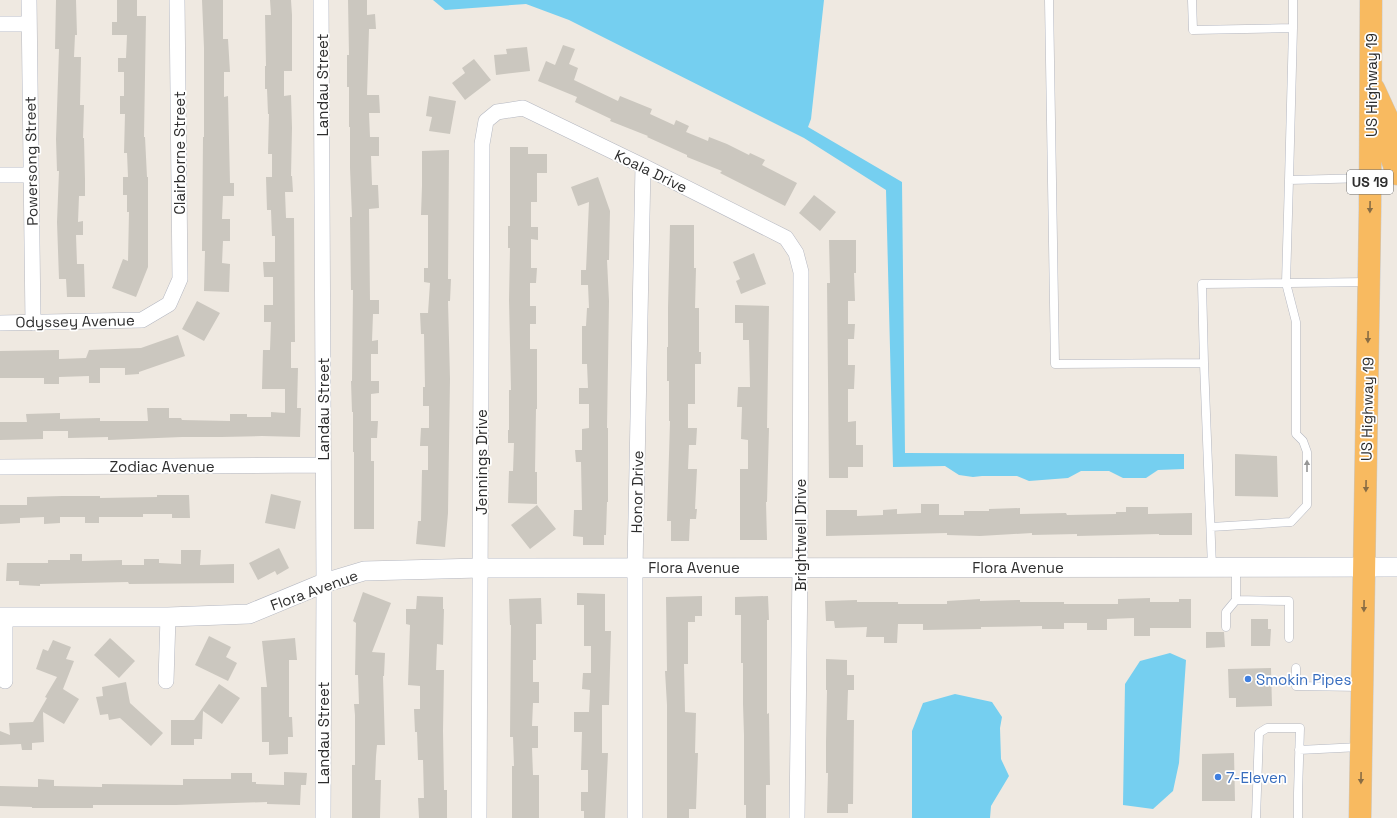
<svg xmlns="http://www.w3.org/2000/svg" width="1397" height="818" font-family="'Space Grotesk',sans-serif">
<style>
.water{fill:#75cff0}
.building{fill:#cbc7bf}
.lines{fill:none;stroke-linecap:round;stroke-linejoin:round}
.service-casing{stroke:#b4b7c1;stroke-width:9}
.minor-casing{stroke:#b4b7c1;stroke-width:16}
.tertiary-casing{stroke:#b4b7c1;stroke-width:20}
.trunk-casing{stroke:#c9c9c9;stroke-width:23}
.service{stroke:#fff;stroke-width:8}
.minor{stroke:#fff;stroke-width:15}
.tertiary{stroke:#fff;stroke-width:19}
.trunk{stroke:#f8ba60;stroke-width:22}
.oneway{fill:#896d44}
.oneway2{fill:#969696}
.shop-dot{fill:#3f7fe0;stroke:#fff;stroke-width:1.5}
.labels{text-anchor:middle;dominant-baseline:central;stroke-width:3.5;stroke-linejoin:round;paint-order:stroke}
.shield{fill:#fff;stroke:#6d6d6d;stroke-width:1}
.shield-label{font-size:14px;font-weight:bold;fill:#2e2e2e}
.street-label{font-size:15px;fill:#2e2e2e;stroke:#fff}
.shop-label{font-size:15px;fill:#366cbe;stroke:#fff;text-anchor:start}
</style>
<rect width="100%" height="100%" fill="#efe9e1"/>
<path class="water" d="M433 0H824L811 119 808 127 902 182 905 453 1184 454V469L1158 470 1146 478H1123L1109 471H1081L1068 478 1029 481 1017 476H982L973 477 959 475 945 466 893 467 886 190 804 138 569 20 526 4 445 10Z
M1170 653 1186 660 1179 763 1173 791 1153 809 1123 805 1125 684 1140 661Z
M955 694 992 702 1002 717 1000 728 1001 759 1009 776 991 806 990 818H912V731L923 703Z"/>
<path class="building" d="M56 0H76L77 35H75L74 57H81L80 105H84L83 138H84L85 179V196H79L78 222 83 221V235H76L77 264H84L85 297H67L66 279H59L57 222 59 171H57L56 139 59 49H55Z
M117 0H137V16H146L144 137H145L147 177H148V267L136 297 112 288 123 259 128 261 129 212H127V195H123V177H128L127 153H124L125 114H120V96H124V72H118V58H126L127 35H112V22H117Z
M202 0H223V39H228L230 72H224V97L228 96 230 183H234V196H223L222 219H230V241H223L222 263 230 264 229 292 204 291 205 251H202L203 137H204V48Z
M270 0H291L292 15V71H284V96L291 95 292 128 291 176H292L293 192H285L286 218H294L295 342H291V368H298L297 408H301L300 437 262 436 221 437H182L108 440V437L68 438V431H43V439L0 440V422H27L26 414 60 413V419L100 418V421H148L147 408H169V418H181L182 420 230 421V414H247V417H271V412L285 413V389H262L263 350H270L271 322H264V305H273V277H264L263 262H275V236H272L271 210H267L266 177H272V154H268L269 114H268L267 89H265V66H266L265 15H271Z
M348 0H367V15L375 14 376 29H369L367 95H379L380 113H369L370 137H379V156H371L372 185H378L379 208 369 209 370 300H379V314H373L372 341 378 340V354H371V381H379V393L371 394V421H378L377 438H371V461H374V529H354V452H353V412H352L351 381H352L353 290H351L350 217H352L350 168V127H349V87H347V55H349Z
M563 45 575 49 569 64 578 68 574 80 618 101 620 96 652 109 650 114 674 125 676 120 689 126 686 132 708 141 709 137 727 144 749 155 750 153 765 160 762 165 797 183 785 206 720 173 722 171 687 157V155L647 137 648 136 610 121 611 119 575 102 577 97 538 81 546 61 555 65Z
M527 47 530 71 496 75 494 55 507 54 506 49Z
M474 59 491 80 465 100 452 83 465 73 462 68Z
M429 96 456 101 450 134 429 131 432 117 426 116Z
M510 147H528V154H547V173H537V202H531V227H538V240L531 239V268H537L536 283H530V306H536V324H530V349H537V409H536L535 472H537V504L508 503 509 471H513L514 443H508V430H509V390H511L509 300 510 248H508V226H510Z
M449 150 448 279H451L450 301H448L450 379 448 513 445 547 416 544 418 521H421L422 470H428V446H420L421 428H429V406H423V387H425L424 334H421L420 313H428L430 283 424 282V268H428V215H421L422 186V151Z
M598 177 610 211 609 260H607L609 301 607 428H608V502H607L606 535H604V545H583V537L573 536 574 510H582L581 462H576L575 450H582V429L589 428V404H579V388H588L587 364H582V326H586L587 308H589L588 285H581V270H586L589 202 578 206 571 187Z
M814 195 836 212 820 231 799 213Z
M670 225H694V268H696L695 308H699V352H701V364H695V404H688V428H697L696 445H689L688 469H697L695 509H697L696 519H690L689 541H671V521H667L670 421H669V381H667V347H668V308Z
M829 240H856V273H854L855 301H848V324H855L854 339H848V365H855L854 389H848V422L856 421V445H863V467H848V478H829L827 283H830Z
M754 253 766 284 741 294 736 281 740 279 733 262Z
M197 301 220 313 204 341 182 329Z
M735 305 769 306 767 428H769L767 502H766L767 540H740V469H748V440L741 439 742 407H737L738 387H750L749 340H743V323H735Z
M178 335 185 356 139 372V374L125 375V368H100V383H89V376L59 377V384H44V378H0V351L59 350V359L86 358 89 350 141 348Z
M1235 454 1277 456 1278 497 1235 496Z
M271 494 301 501 295 529 265 523Z
M157 495H189L190 518H172V514H143V517H99V523H85V517H60V523L44 524V517L20 518V523L0 524V505H27V497L62 496H100V498L157 497Z
M921 504H939V515H964V511H989V509L1020 508V514L1066 513 1067 515 1116 514V512H1126V507H1148V514L1192 513V535H1159V534L1077 536V534L1032 535V533L980 536 947 535V533L826 536V510H857V516L883 515V510L897 509V514L921 513Z
M537 505 556 529 530 549 511 525Z
M279 548 289 568 277 575 275 571 258 580 249 563Z
M181 550H201L200 565 234 564V583L129 584 128 582 40 584V586L19 585V581H6L7 563H48V560H70V554H82V561L122 560V565H144V559H159V563L181 564Z
M363 592 391 603 372 652 385 653 384 676H383L385 745H377L376 756 375 780H381L380 818H352V765H355V715L354 704H359L358 675H355L356 623 353 621Z
M577 593 605 594V631H611L609 705H602V753H608L605 818H584V811H581V792H588V770H581L582 732H574V712H589L590 690 582 689 583 673H591V646H584V605H577Z
M417 596 443 597V609H444L443 645 437 644 436 670H444L443 731 444 790H447V818H419L418 798H424L423 760H418L417 732H415L414 709H420V686L408 685 410 625 406 624V609H416Z
M702 596V616H695V622H688V664H684L685 712 696 713 695 753H698L696 809H689V818H667V705L665 671H667L666 597Z
M768 596 769 620H767V714L769 713 770 785H766V818H746V805H744V735L743 704V663H741V615H735V597Z
M541 598 542 624H536V660H533V682H539V703H533L532 726H538V748H532L533 775H539V818H512V766H514L513 737H510L511 625H510L509 599Z
M1150 598V602H1179V599H1191V628H1150V636H1134V618L1107 619V630H1087V623H1064V629H1042V626L981 627V629L923 630V624H898L897 643H884V637H866L867 627 835 628 834 621H826L825 601 857 600V602H898V604H947V601L980 599V601L1020 600V602H1064V604H1118V599Z
M1251 619H1268V629H1271L1270 646H1251Z
M1206 632H1224L1225 647 1206 648Z
M209 636 231 647 226 657 237 663 228 681 195 665Z
M110 638 135 661 119 678 94 655Z
M295 638 297 660H289V717H292L293 737H288V754L269 755V742H262L261 687H267L262 641Z
M53 640 71 647 66 659 74 661 63 689 79 699 64 724 43 712 44 742 32 743V750H22L21 744 0 745V731L10 735 9 723 33 722 47 698 45 697 57 677 36 669 43 649 48 651Z
M826 659 847 660V675H854V690H848L847 720H854L853 804H848V813H827L828 773H826V742L827 690H826Z
M1271 668 1272 706 1236 707V698H1229L1228 669Z
M126 682 130 703 163 733 151 746 120 718 109 720 108 714 100 715 96 697 103 696 102 687Z
M219 684 240 698 222 724 203 711 202 739H194V745H171V720H194Z
M1234 753 1235 801H1202V754Z
M284 772 307 773 306 785H301L300 805 267 804V802L176 805H93V808H32V807L0 806V786L38 787V779L54 780V786L102 787V784L183 785V779H231V773H252V782H256V784L284 785Z"/>
<g class="lines">
<g class="service-casing">
<path id="service" d="M1049 0 1055 364 1204 363 1202 284 1368 282
M1192 0 1193 30 1293 28V0
M1289 180 1293 28
M1204 363 1212 567
M1211 527 1291 522 1307 505V452L1303 441 1296 434V322L1286 283 1289 180 1370 178
M1236 600 1289 601V638
M1226 627V612L1236 600V567
M1296 668V686L1361 687
M1299 750 1360 747
M1256 818 1259 733 1267 728H1300L1298 793V818"/>
</g>
<g class="minor-casing">
<path id="minor" d="M29 0 33 323
M321 0 324 583 323 818
M0 24H29
M0 175H31
M0 323 142 320 169 304 180 279 177 0
M0 467 323 465
M5 617V681
M166 681 168 617
M479 818 482 144 486 121 497 112 523 108 643 166 786 238 796 253 801 272 800 567 797 818
M635 818V568L643 166"/>
</g>
<g class="tertiary-casing">
<path id="tertiary" d="M0 617H168L249 614 324 583 364 571 480 568 1397 567"/>
</g>
<g class="trunk-casing">
<path id="trunk" d="M1374 89 1390 124 1391 156 1397 174
M1360 818 1370 210 1371 0"/>
</g>
<use href="#service" class="service"/>
<use href="#minor" class="minor"/>
<use href="#tertiary" class="tertiary"/>
<use href="#trunk" class="trunk"/>
</g>
<defs><path id="oneway-solid" d="M-6-.8H1V-3.2L6.5 0L1 3.2V.8H-6Z"/></defs>
<g class="oneway">
<use href="#oneway-solid" transform="translate(1370 207) rotate(91)"/>
<use href="#oneway-solid" transform="translate(1368 337) rotate(91)"/>
<use href="#oneway-solid" transform="translate(1366 486) rotate(91)"/>
<use href="#oneway-solid" transform="translate(1364 606) rotate(91)"/>
<use href="#oneway-solid" transform="translate(1361 778) rotate(91)"/>
</g>
<use class="oneway2" href="#oneway-solid" transform="translate(1307 466) rotate(-90)"/>
<g class="shop-dot">
<circle cx="1248" cy="679" r="4"/>
<circle cx="1218" cy="777" r="4"/>
</g>
<g class="labels">
<rect class="shield" x="1347" y="170" width="46" height="24" rx="3"/>
<g class="shield-label">
<text x="1370" y="182">US 19</text>
</g>
<g class="street-label">
<text transform="translate(322 85) rotate(-90)">Landau Street</text>
<text transform="translate(1371 85) rotate(-90)">US Highway 19</text>
<text transform="translate(179 153) rotate(-90)">Clairborne Street</text>
<text transform="translate(31 161) rotate(-91)">Powersong Street</text>
<text transform="translate(651 171) rotate(26)">Koala Drive</text>
<text transform="translate(75 321) rotate(-1)">Odyssey Avenue</text>
<text transform="translate(323 409) rotate(-90)">Landau Street</text>
<text transform="translate(1367 409) rotate(-89)">US Highway 19</text>
<text transform="translate(481 462) rotate(-90)">Jennings Drive</text>
<text x="162" y="466">Zodiac Avenue</text>
<text transform="translate(637 492) rotate(-89)">Honor Drive</text>
<text transform="translate(800 535) rotate(-90)">Brightwell Drive</text>
<text x="694" y="567">Flora Avenue</text>
<text x="1018" y="567">Flora Avenue</text>
<text transform="translate(314 590) rotate(-20)">Flora Avenue</text>
<text transform="translate(323 733) rotate(-90)">Landau Street</text>
</g>
<g class="shop-label">
<text x="1256" y="679">Smokin Pipes</text>
<text x="1226" y="777">7-Eleven</text>
</g>
</g>
</svg>
